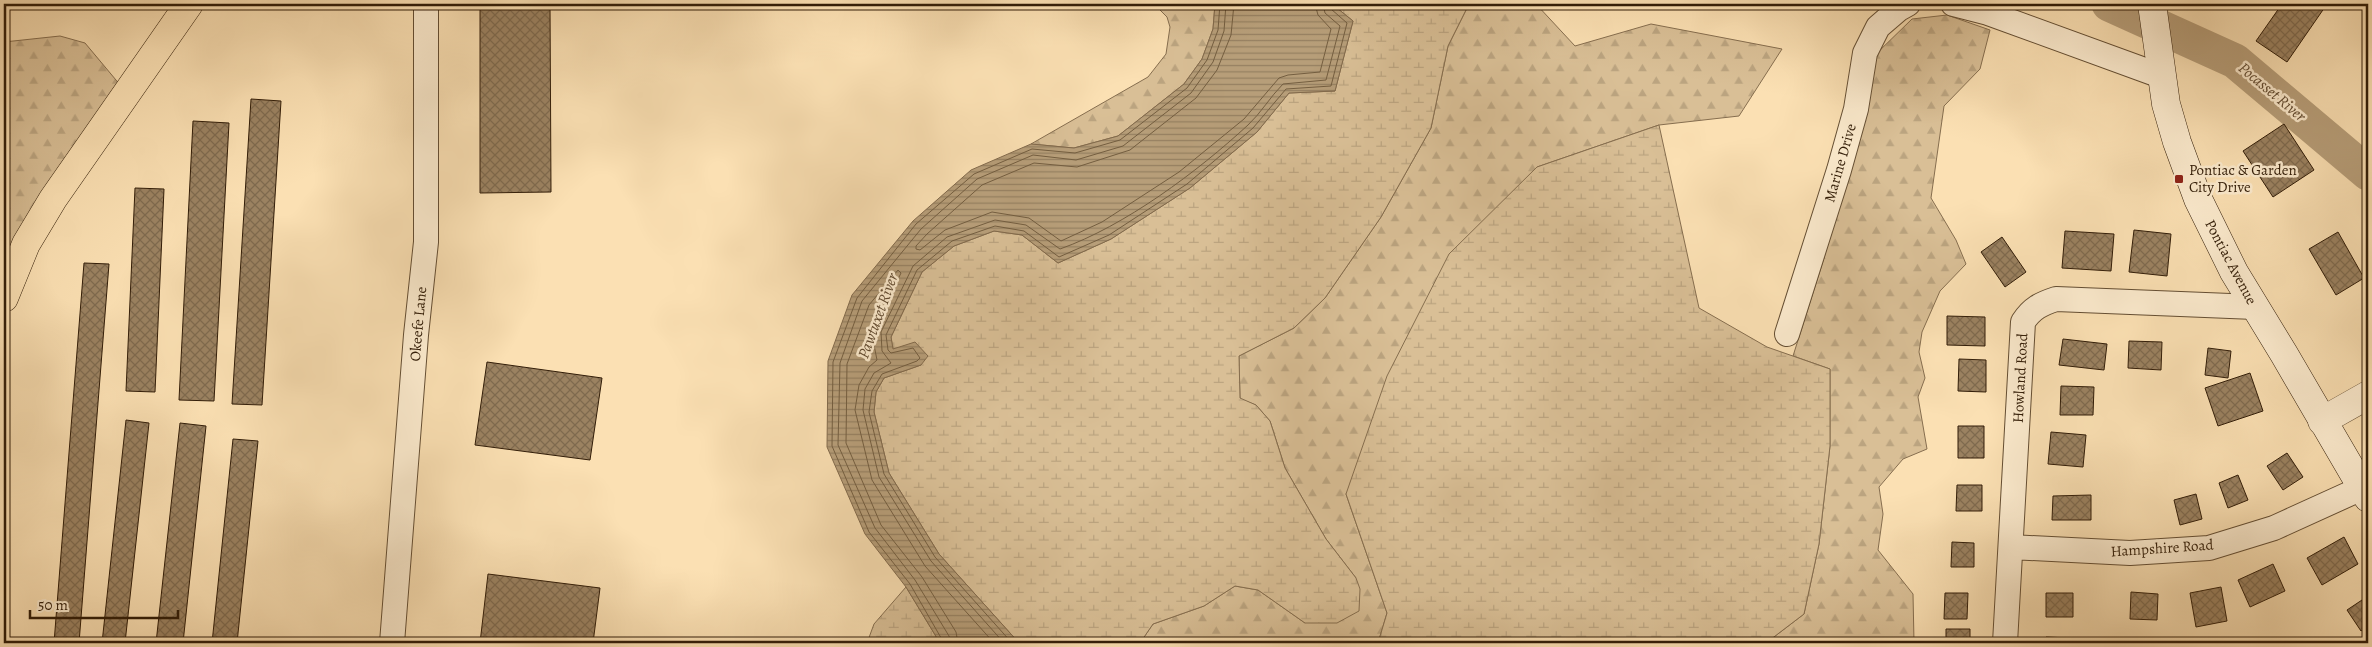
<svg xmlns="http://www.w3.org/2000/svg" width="2372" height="647" font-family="Alegreya,serif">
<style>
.forest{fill:url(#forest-firs);stroke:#866e4f}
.wetland{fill:url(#wetland-marsh);stroke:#866e4f}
.water{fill:url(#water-rules);stroke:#826a4c}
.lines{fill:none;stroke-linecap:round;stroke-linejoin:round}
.shore{stroke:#745e40;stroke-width:1}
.river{stroke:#b79e79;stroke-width:35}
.building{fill:url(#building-cross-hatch);stroke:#321d08}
.minor-casing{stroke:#644e33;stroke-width:26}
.tertiary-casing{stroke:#644e33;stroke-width:29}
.secondary-casing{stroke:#321d08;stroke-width:29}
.motorway-casing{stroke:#321d08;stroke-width:29}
.minor{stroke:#fcebce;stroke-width:24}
.tertiary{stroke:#fcebce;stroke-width:28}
.secondary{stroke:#fcebce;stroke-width:28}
.motorway{stroke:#fbe0b3;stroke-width:28}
.poi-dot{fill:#8f2418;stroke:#fcebce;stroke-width:2}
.labels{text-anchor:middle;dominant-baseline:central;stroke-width:5;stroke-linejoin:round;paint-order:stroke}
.street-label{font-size:15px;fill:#321d08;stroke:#fcebce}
.poi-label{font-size:15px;fill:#321d08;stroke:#fcebce;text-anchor:start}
.water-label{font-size:16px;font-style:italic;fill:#614a30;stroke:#fcebce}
</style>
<defs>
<pattern id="forest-firs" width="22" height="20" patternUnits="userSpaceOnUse" patternTransform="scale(1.25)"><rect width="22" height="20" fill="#d9bf96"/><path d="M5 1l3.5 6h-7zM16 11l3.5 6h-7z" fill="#bba480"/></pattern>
<pattern id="wetland-marsh" width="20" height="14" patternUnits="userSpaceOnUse" patternTransform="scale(1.25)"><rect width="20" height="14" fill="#d9bf96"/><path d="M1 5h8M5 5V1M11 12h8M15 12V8" fill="none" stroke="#bba480"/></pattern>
<pattern id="water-rules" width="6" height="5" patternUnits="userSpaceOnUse" patternTransform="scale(1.25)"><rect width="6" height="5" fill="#b79e79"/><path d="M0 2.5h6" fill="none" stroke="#958061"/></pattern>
<pattern id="building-cross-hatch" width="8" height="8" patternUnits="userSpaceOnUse" patternTransform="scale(1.25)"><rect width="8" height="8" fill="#9b8261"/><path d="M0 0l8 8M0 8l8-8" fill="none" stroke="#7f6a4e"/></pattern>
</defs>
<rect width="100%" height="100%" fill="#fbe0b3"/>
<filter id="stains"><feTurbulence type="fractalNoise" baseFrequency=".004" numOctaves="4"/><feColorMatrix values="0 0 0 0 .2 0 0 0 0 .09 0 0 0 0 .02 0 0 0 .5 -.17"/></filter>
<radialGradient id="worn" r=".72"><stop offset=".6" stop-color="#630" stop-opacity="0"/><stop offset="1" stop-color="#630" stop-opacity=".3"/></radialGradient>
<path class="forest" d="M1154 4H1215L1213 29 1202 59 1184 84 1118 136 1074 148 1031 144 1148 77 1166 54 1170 27 1167 17Z
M1469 4H1536L1575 46 1651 24 1782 49 1739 116 1659 125 1537 167 1346 494 1387 613 1378 643H1140L1153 624 1204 606 1235 586 1258 590 1305 623 1356 578 1326 539 1285 468 1270 421 1256 405 1240 399 1239 356 1294 328 1325 298 1381 217 1431 128 1448 46Z
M1947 15 1990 30 1980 69 1944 106 1931 198 1956 240 1966 264 1940 291 1922 332 1919 352 1925 378 1918 397 1927 449 1903 459 1879 487 1883 514 1878 550 1913 594 1914 642 1766 643 1804 614 1819 544 1830 446V369L1793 356 1824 258 1875 55 1912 19Z
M60 36 85 43 121 86 4 264V42Z"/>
<path class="wetland" d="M1332 4H1469L1448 46 1431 128 1381 217 1325 298 1294 328 1239 356 1240 398 1256 405 1270 421 1285 468 1326 539 1356 578 1360 589 1359 611 1337 623H1305L1258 590 1235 586 1204 606 1153 624 1140 643H1019L939 554 889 473 874 412 876 392 884 378 921 365 893 349 891 337 922 272 954 246 994 231 1022 235 1058 263 1111 239 1190 188 1257 132 1289 93 1335 91 1353 21Z
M1659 125 1699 308 1767 347 1830 369V446L1819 544 1804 614 1766 643H1378L1387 613 1346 494 1387 376 1449 254 1537 167Z
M906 587 940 643H867L874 624Z"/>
<path class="water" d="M1215 4H1332L1353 21 1335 91 1289 93 1257 132 1190 188 1111 239 1058 263 1022 235 994 231 954 246 922 272 891 337 893 349 915 342 928 356 921 365 884 378 876 392 874 412 889 473 939 554 1019 643H940L906 587 865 534 827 447 828 361 852 295 913 221 971 170 1031 144 1074 148 1118 136 1184 84 1202 59 1213 29Z"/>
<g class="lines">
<path class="shore" d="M1234 4 1231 35 1217 70 1196 98 1130 150 1077 167 1034 163 982 185 927 234 916 246V249L920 250 945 230 992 212 1029 218 1061 241 1102 222 1179 172 1244 119 1279 78 1288 75 1320 72 1331 29 1318 15 1315 4
M944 643 910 584 869 532 832 446 833 362 857 298 916 224 974 174 1032 149 1075 153 1120 140 1187 88 1207 60 1218 30 1220 4
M951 643 949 636 915 580 875 528 838 445 840 363 862 301 921 229 977 179 1033 155 1076 160 1123 146 1191 93 1213 62 1224 31 1226 4
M958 643 956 632 922 577 881 525 846 443 847 364 869 305 898 270 901 273 873 331V340L877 360 869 367 859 385 855 410 872 480 925 566 994 643
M1004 643 931 561 879 477 863 410 865 389 874 373 891 363 882 351 881 332 913 266 947 237 995 220 1026 225 1060 249C1125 226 1197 172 1248 125 1261 113 1270 97 1283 84L1326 80 1340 26 1325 13 1323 4
M1012 643 935 557 884 474 869 412 872 391 882 374 917 361 920 358 913 348 891 353 888 350 886 335 917 270 952 241 995 226 1024 231 1059 257 1109 235 1187 184 1253 128 1286 89 1331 86 1347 23 1331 9 1329 4"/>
<path class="river" d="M2109 4 2235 61 2368 173"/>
</g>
<path class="building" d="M480 4H550L551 192 480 193Z
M2282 4H2327L2287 62 2256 41Z
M251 99 281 101 262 405 232 404Z
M193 121 229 123 214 401 179 400Z
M2284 124 2314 170 2273 197 2243 151Z
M135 188 164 189 155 392 126 391Z
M2134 230 2171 234 2167 276 2129 272Z
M2065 231 2114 234 2111 271 2062 268Z
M2338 232 2364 278 2336 295 2309 249Z
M2002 237 2026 272 2005 287 1981 252Z
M84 263 109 264 79 643H54Z
M1947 316 1985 317V346L1947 345Z
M2063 339 2107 344 2104 370 2059 365Z
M2129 341 2162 342 2161 370 2128 368Z
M2208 348 2231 351 2228 378 2205 375Z
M1959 359 1986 360V392L1958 391Z
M487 362 602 378 590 460 475 445Z
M2250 373 2263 411 2218 426 2205 388Z
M2061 386 2094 387 2093 415H2060Z
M126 420 149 423 125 643H102Z
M180 423 206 426 183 643H156Z
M1958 426H1984V458H1958Z
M2051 432 2086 435 2083 467 2048 464Z
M233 439 258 441 237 643H212Z
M2287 453 2303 477 2283 490 2267 466Z
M2238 475 2248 500 2228 508 2219 483Z
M1957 485H1982V511H1956Z
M2196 494 2202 519 2180 525 2174 500Z
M2091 495V520H2052L2053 496Z
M2344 537 2358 564 2322 585 2307 558Z
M1952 542 1974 543V567H1951Z
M2273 564 2285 591 2250 607 2238 580Z
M488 574 600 588 593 643H480Z
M2221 587 2227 621 2196 627 2190 593Z
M2131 592 2158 594 2157 620 2130 619Z
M1945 593H1968L1967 619H1944Z
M2046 593H2073V617H2046Z
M2368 596V626L2361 631 2347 610Z
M1946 629H1970V643H1946Z
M2046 637 2070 638V643H2046Z"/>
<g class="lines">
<g class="minor-casing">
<path id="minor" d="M1953 4 1988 13 2161 76
M1787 334 1839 170 1856 109 1865 53 1878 27 1899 9 1908 4
M2011 547 2130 553 2209 548 2274 528 2362 488
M392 643 416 335 426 242V4
M2005 643 2023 322C2032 308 2041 304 2056 299L2255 307"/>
</g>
<g class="tertiary-casing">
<path id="tertiary" d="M2322 421 2368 395"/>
</g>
<g class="secondary-casing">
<path id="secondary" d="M2152 4 2166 104 2177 142 2198 199 2234 272 2284 354 2368 498"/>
</g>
<g class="motorway-casing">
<path id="motorway" d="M4 298 26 244 53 199 189 4"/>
</g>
<use href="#minor" class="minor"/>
<use href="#tertiary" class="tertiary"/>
<use href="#secondary" class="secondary"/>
<use href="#motorway" class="motorway"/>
</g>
<rect class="poi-dot" x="2174" y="174" width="10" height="10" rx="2.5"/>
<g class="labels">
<g class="street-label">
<text transform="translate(1840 163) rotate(-74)">Marine Drive</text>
<text transform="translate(2231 262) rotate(62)">Pontiac Avenue</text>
<text transform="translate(418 324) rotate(-85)">Okeefe Lane</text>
<text transform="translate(2020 378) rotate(-87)">Howland Road</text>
<text transform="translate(2162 548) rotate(-4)">Hampshire Road</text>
</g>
<g class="poi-label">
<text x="2189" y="170">Pontiac &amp; Garden<tspan x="2189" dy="17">City Drive</tspan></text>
</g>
<g class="water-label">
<text transform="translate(2272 92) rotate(40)">Pocasset River</text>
<text transform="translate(878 316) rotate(-70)">Pawtuxet River</text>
</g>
</g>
<rect width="2372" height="647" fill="none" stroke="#fbe0b3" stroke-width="20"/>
<rect x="5" y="5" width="2362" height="637" fill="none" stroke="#321d08" stroke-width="2.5"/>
<rect x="10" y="10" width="2352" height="627" fill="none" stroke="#321d08"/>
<path d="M30 610v8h148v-8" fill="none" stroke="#321d08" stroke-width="2.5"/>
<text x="38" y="610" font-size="15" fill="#321d08" stroke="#fcebce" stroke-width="4" paint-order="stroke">50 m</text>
<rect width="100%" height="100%" filter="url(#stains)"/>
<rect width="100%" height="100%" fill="url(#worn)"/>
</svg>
